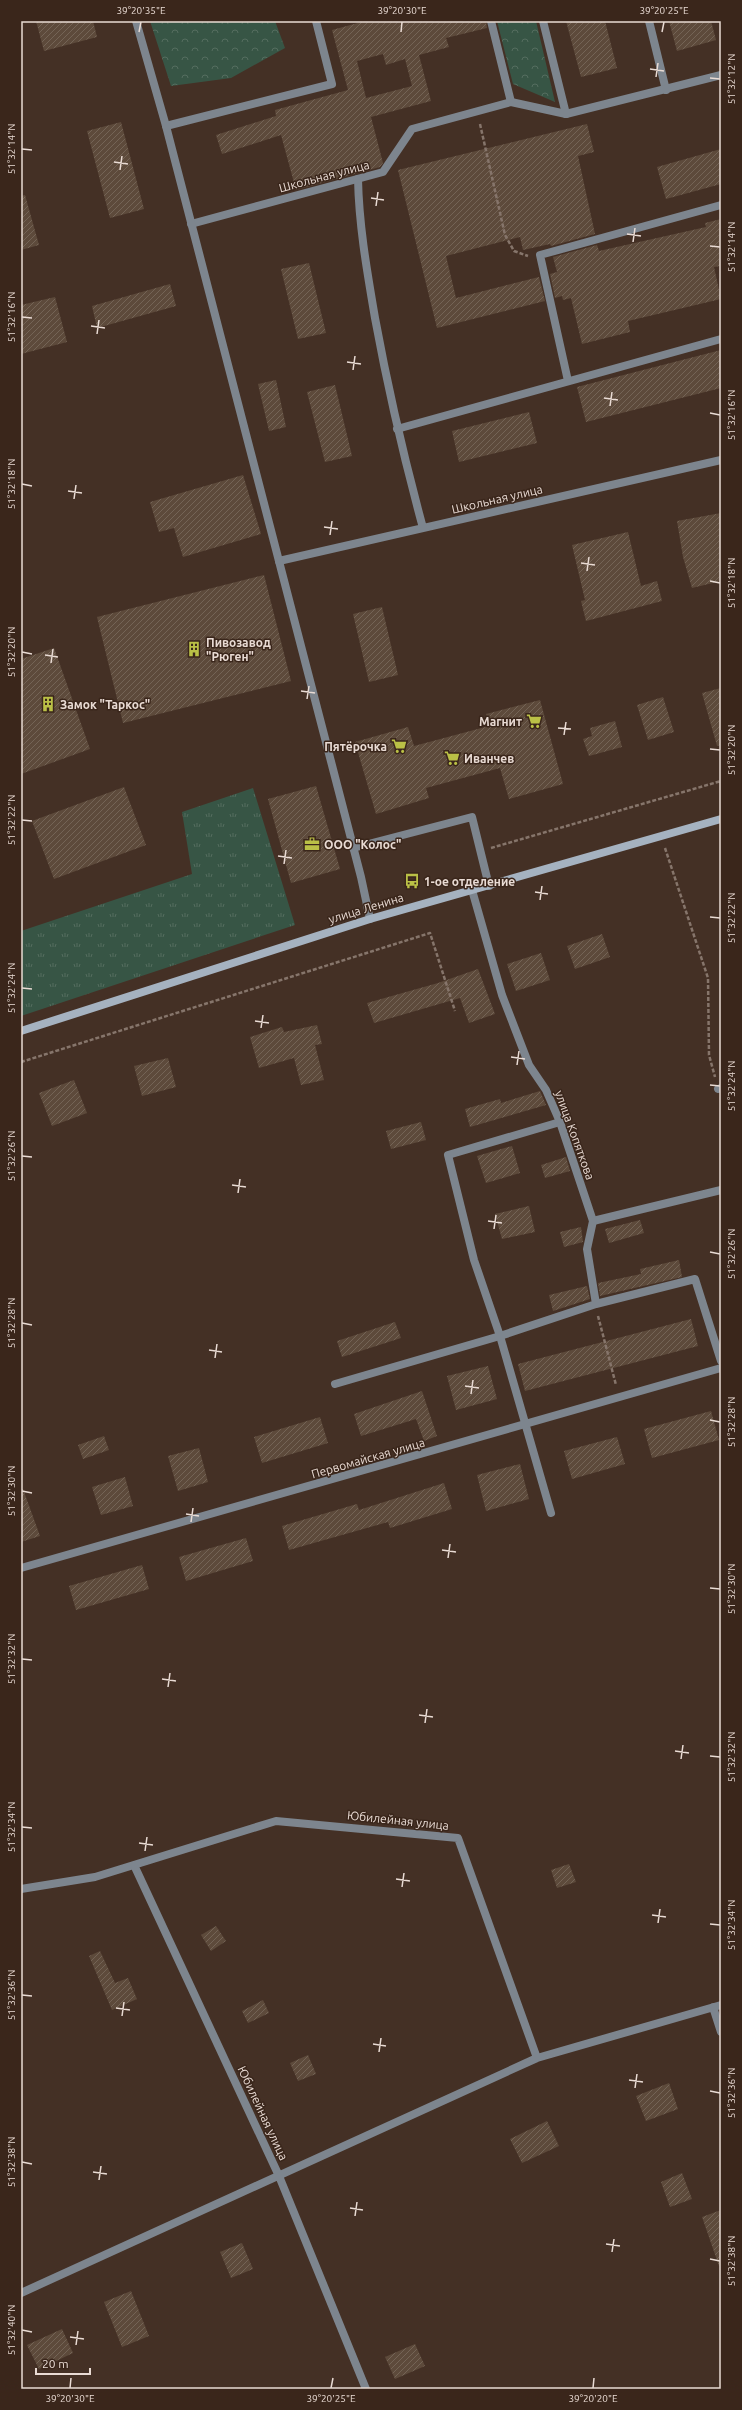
<svg xmlns="http://www.w3.org/2000/svg" width="742" height="2410" font-family="Ubuntu,sans-serif">
<style>
.grass{fill:url(#grass-tufts)}
.forest{fill:url(#forest-crowns)}
.building{fill:url(#building-hatch);fill-rule:evenodd}
.lines{fill:none;stroke-linecap:round;stroke-linejoin:round}
.path{stroke:#86756b;stroke-width:2.5;stroke-dasharray:4 2;stroke-linecap:butt}
.service{stroke:#7d858e;stroke-width:8}
.minor{stroke:#7d858e;stroke-width:8}
.tertiary{stroke:#7d858e;stroke-width:8}
.secondary{stroke:#a5b2c0;stroke-width:8}
.ticks{fill:none;stroke:#e9dbd4;stroke-width:1.5}
.labels{text-anchor:middle;dominant-baseline:central;stroke-width:3;stroke-linejoin:round;paint-order:stroke}
.street-label{font-size:12px;fill:#e9dbd4;stroke:#3a261b}
.poi-label{font-size:12px;font-weight:bold;fill:#e9dbd4;stroke:#3a261b;text-anchor:start}
.neatline{fill:none;stroke:#e9dbd4;stroke-width:1.5}
.ticks-label{font-size:10px;text-anchor:middle;fill:#e9dbd4}
</style>
<defs>
<pattern id="grass-tufts" width="24" height="20" patternUnits="userSpaceOnUse"><rect width="24" height="20" fill="#375545"/><path d="M3 7l-1-3M5 7V3M7 7l1-3M15 17l-1-3M17 17v-4M19 17l1-3" fill="none" stroke="#546d5f"/></pattern>
<pattern id="forest-crowns" width="20" height="18" patternUnits="userSpaceOnUse"><rect width="20" height="18" fill="#375545"/><path d="M2 6a3 3 0 1 1 6 0M12 15a3 3 0 1 1 6 0" fill="none" stroke="#546d5f"/></pattern>
<pattern id="building-hatch" width="6" height="6" patternUnits="userSpaceOnUse"><rect width="6" height="6" fill="#5d4a3b"/><path d="M-1 1l2-2M0 6l6-6M5 7l2-2" fill="none" stroke="#746456"/></pattern>
</defs>
<rect width="100%" height="100%" fill="#443025"/>
<path class="grass" d="M253 788 295 925 21 1016V931L192 874 182 812Z"/>
<path class="forest" d="M150 21H275L285 48 231 78 171 86Z
M497 21H536L555 102 513 84Z"/>
<path class="building" d="M36 21H93L97 37 44 51Z
M365 21H486L487 28 446 38 449 47 419 55 431 101 371 117 383 163 380 167 296 190 281 135 222 154 216 135 276 116 275 110 348 90 332 30ZM383 54 386 65 405 59 412 86 366 98 357 61Z
M566 21H605L617 68 581 77Z
M669 21H711L716 40 677 51Z
M121 122 144 209 110 218 87 131Z
M587 124 594 152 578 156 595 234 551 246 550 244 523 250 520 237 446 256 456 298 539 277 545 301 437 328 398 170Z
M721 149V184L666 199 657 167Z
M25 195 39 245 21 250V196Z
M721 219V266L714 267 721 299 628 321 630 332 582 344 571 298 563 300 562 296 555 298 550 274 557 272 553 257 597 245 599 251 706 227 705 223Z
M309 263 326 333 298 339 281 269Z
M170 284 176 306 97 328 92 306Z
M55 297 67 342 21 354V305Z
M721 350V388L586 422 577 387Z
M276 380 286 427 269 431 258 384Z
M335 385 352 456 325 462 307 392Z
M529 412 537 443 459 462 452 431Z
M243 475 261 534 183 557 174 528 159 532 150 502Z
M721 513V581L692 588 683 557 677 521Z
M628 532 641 586 657 581 662 601 586 621 581 601 585 600 572 545Z
M264 575 291 681 123 723 97 617Z
M382 607 398 675 369 682 353 614Z
M54 648 90 749 21 774V659Z
M721 688V745L717 746 702 693Z
M663 697 674 732 648 740 637 705Z
M540 700 563 784 509 799 500 768 426 788 429 798 376 814 355 742 408 727 414 746 489 726 486 714Z
M615 721 622 747 589 756 583 739 592 736 590 728Z
M316 786 340 869 291 883 268 799Z
M124 787 146 845 54 879 32 821Z
M602 934 610 957 575 969 567 946Z
M541 953 550 980 516 991 507 964Z
M478 969 495 1014 469 1023 460 998 374 1023 367 1003 438 983Z
M317 1025 322 1044 315 1045 324 1080 301 1085 294 1058 259 1068 250 1037 282 1027 284 1032Z
M168 1058 176 1087 142 1096 134 1066Z
M74 1080 87 1113 52 1126 39 1093Z
M540 1091 546 1105 470 1127 465 1109 500 1099 501 1103Z
M421 1122 426 1140 391 1149 386 1131Z
M512 1146 520 1173 486 1183 477 1156Z
M566 1157 570 1171 545 1178 541 1165Z
M529 1206 535 1232 502 1239 495 1214Z
M640 1220 644 1233 609 1243 605 1229Z
M581 1227 583 1242 564 1247 560 1232Z
M679 1260 682 1277 600 1296 598 1283 641 1274 640 1269Z
M587 1286 590 1299 553 1311 549 1295Z
M691 1319 698 1346 525 1391 518 1364Z
M395 1322 401 1338 342 1357 337 1341Z
M488 1366 497 1399 456 1410 447 1376Z
M422 1391 437 1436 424 1441 416 1419 361 1436 354 1414Z
M711 1411 719 1440 652 1458 644 1429Z
M320 1417 328 1443 262 1463 254 1437Z
M104 1436 109 1450 83 1459 78 1445Z
M617 1437 625 1464 572 1479 564 1451Z
M199 1448 208 1482 178 1491 168 1456Z
M520 1464 529 1499 486 1511 477 1475Z
M125 1477 133 1506 101 1515 92 1487Z
M444 1483 452 1509 390 1528 388 1522 289 1550 282 1526 357 1504 359 1510Z
M21 1489H23L40 1536 21 1542Z
M246 1538 253 1561 186 1581 179 1557Z
M142 1565 149 1589 76 1610 69 1586Z
M569 1864 576 1882 557 1888 551 1870Z
M216 1926 226 1941 211 1951 201 1935Z
M100 1951 115 1983 128 1978 137 1999 112 2010 89 1956Z
M263 2000 269 2013 248 2023 242 2011Z
M308 2055 316 2074 298 2081 290 2063Z
M669 2083 678 2109 646 2121 636 2096Z
M547 2121 559 2146 522 2163 510 2139Z
M682 2173 692 2199 670 2207 661 2182Z
M721 2210V2265L719 2266 702 2217Z
M242 2243 253 2269 231 2278 220 2252Z
M131 2291 149 2336 122 2347 104 2302Z
M62 2329 73 2353 39 2369 27 2345Z
M415 2344 425 2366 395 2379 385 2357Z"/>
<g class="lines">
<path class="path" d="M480 124 505 235 514 251 528 256
M491 848 721 781
M665 848 708 978 709 1055 715 1077
M21 1062 430 933 455 1011
M598 1316 616 1385"/>
<path class="service" d="M491 21 511 102
M543 21 566 114
M649 21 666 90
M166 126 332 84 316 21
M358 179C359 226 367 271 375 318 388 389 404 458 423 528
M568 381 540 255 721 205
M397 429 721 339
M279 561 721 460
M353 848 472 817 489 886
M593 1221 721 1190
M551 1513 500 1336 474 1260 448 1155 560 1122"/>
<path class="minor" d="M191 224 383 172 412 129 511 102 566 114 721 75
M472 890 502 995 529 1065 546 1090 560 1122 593 1221 587 1249 596 1304
M718 1089 721 1088
M335 1384 500 1336 596 1304 695 1279 721 1361
M21 1568 721 1368
M134 1865 279 2176 366 2389
M21 1889 95 1877 276 1821 458 1838 537 2058 721 2005
M713 2007 721 2032
M21 2293 537 2058"/>
<path class="tertiary" d="M136 21 166 126 361 877 370 919"/>
<path class="secondary" d="M21 1031 370 919 721 819"/>
</g>
<path class="ticks" d="M139 32 141 22M401 32 402 22M662 32 664 22M650 69 664 71M656 77 658 63M710 78 720 79M22 149 32 150M114 162 128 164M120 170 122 156M371 198 384 200M376 206 378 192M627 234 641 236M633 242 635 228M710 246 720 247M22 317 32 318M91 326 105 328M97 334 99 320M347 362 361 364M353 370 355 356M604 398 618 400M610 406 612 392M710 413 720 415M22 484 32 486M68 491 82 493M74 499 76 485M324 527 338 529M330 535 332 521M581 563 595 565M587 571 589 557M710 581 720 583M22 652 32 654M45 655 58 657M51 663 53 649M301 691 315 693M307 699 309 686M558 728 571 729M564 735 566 722M710 749 720 750M22 820 32 821M278 856 292 858M284 864 286 850M535 892 548 894M540 900 542 886M710 917 720 918M22 988 32 989M255 1021 269 1023M261 1028 263 1015M511 1057 525 1059M517 1065 519 1051M710 1085 720 1086M22 1156 32 1157M232 1185 246 1187M238 1193 240 1179M488 1221 502 1223M494 1229 496 1215M710 1252 720 1254M22 1323 32 1325M209 1350 222 1352M215 1358 217 1344M465 1386 479 1388M471 1394 473 1380M710 1420 720 1422M22 1491 32 1493M186 1514 199 1516M191 1522 193 1508M442 1550 456 1552M448 1558 450 1544M710 1588 720 1589M22 1659 32 1660M162 1679 176 1681M168 1687 170 1673M419 1715 433 1717M425 1723 427 1709M675 1751 689 1753M710 1756 720 1757M681 1759 683 1745M22 1827 32 1828M139 1843 153 1845M145 1851 147 1837M396 1879 410 1881M402 1887 404 1873M652 1915 666 1917M658 1923 660 1909M710 1924 720 1925M22 1995 32 1996M116 2008 130 2010M122 2016 124 2002M373 2044 386 2046M379 2052 381 2038M629 2080 643 2082M635 2088 637 2074M710 2091 720 2093M22 2162 32 2164M93 2172 107 2174M99 2180 101 2166M350 2208 363 2210M355 2216 357 2202M606 2244 620 2246M612 2252 614 2239M710 2259 720 2261M22 2330 32 2332M70 2337 84 2339M76 2345 78 2331M70 2388 71 2378M331 2388 333 2378M593 2388 594 2378"/>
<defs>
<g id="building-bare" transform="scale(1.2)"><path d="M-4-6H4V6H1V3H-1V6H-4ZM-2.5-4.3h1.7v1.8h-1.7ZM.8-4.3h1.7v1.8H.8ZM-2.5-1h1.7V.8h-1.7ZM.8-1h1.7V.8H.8Z" fill="#bac046" stroke="#3a261b" stroke-width="2.5" paint-order="stroke"/></g>
<g id="supermarket-bare" transform="scale(1.2)"><path d="M-6-5.5h2.5l.6 2H6L4.5 2H-2.5L-4.4-4H-6ZM-1.5 3.2a1.3 1.3 0 1 0 .1 0ZM3 3.2a1.3 1.3 0 1 0 .1 0Z" fill="#bac046" stroke="#3a261b" stroke-width="2.5" paint-order="stroke"/></g>
<g id="office-bare" transform="scale(1.2)"><path d="M-6-3h4V-5.5h4V-3h4V5H-6ZM-1-4.5V-3h2v-1.5ZM-6 0V1H6V0Z" fill="#bac046" stroke="#3a261b" stroke-width="2.5" paint-order="stroke"/></g>
<g id="bus-bare" transform="scale(1.2)"><path d="M-5-6H5V4H4V6H2V4H-2V6H-4V4H-5ZM-3.5-4V0h7V-4ZM-3.5 1.2v1.5H-2V1.2ZM2 1.2v1.5H3.5V1.2Z" fill="#bac046" stroke="#3a261b" stroke-width="2.5" paint-order="stroke"/></g>
</defs>
<g fill-rule="evenodd">
<use href="#building-bare" x="194" y="649"/>
<use href="#building-bare" x="48" y="704"/>
<use href="#supermarket-bare" x="534" y="721"/>
<use href="#supermarket-bare" x="399" y="746"/>
<use href="#supermarket-bare" x="452" y="758"/>
<use href="#office-bare" x="312" y="844"/>
<use href="#bus-bare" x="412" y="881"/>
</g>
<g class="labels">
<g class="street-label">
<text transform="translate(324 176) rotate(-15)">Школьная улица</text>
<text transform="translate(497 499) rotate(-13)">Школьная улица</text>
<text transform="translate(366 908) rotate(-17)">улица Ленина</text>
<text transform="translate(575 1135) rotate(70)">улица Копяткова</text>
<text transform="translate(368 1458) rotate(-16)">Первомайская улица</text>
<text transform="translate(398 1820) rotate(6)">Юбилейная улица</text>
<text transform="translate(263 2113) rotate(65)">Юбилейная улица</text>
</g>
<g class="poi-label">
<text x="206" y="642">Пивозавод<tspan x="206" dy="14">"Рюген"</tspan></text>
<text x="60" y="704">Замок "Таркос"</text>
<text x="522" y="721" text-anchor="end">Магнит</text>
<text x="387" y="746" text-anchor="end">Пятёрочка</text>
<text x="464" y="758">Иванчев</text>
<text x="324" y="844">ООО "Колос"</text>
<text x="424" y="881">1-ое отделение</text>
</g>
</g>
<rect width="742" height="2410" fill="none" stroke="#3a261b" stroke-width="44"/>
<path d="M36 2368v6h54v-6" fill="none" stroke="#e9dbd4" stroke-width="2"/>
<text x="42" y="2368" font-size="12" fill="#e9dbd4" stroke="#3a261b" stroke-width="3" paint-order="stroke">20 m</text>
<rect x="22" y="22" width="698" height="2366" class="neatline"/>
<g class="ticks-label">
<text x="141" y="14">39°20'35"E</text>
<text x="402" y="14">39°20'30"E</text>
<text x="664" y="14">39°20'25"E</text>
<text transform="translate(731 79) rotate(-90)" y="4">51°32'12"N</text>
<text transform="translate(11 149) rotate(-90)" y="4">51°32'14"N</text>
<text transform="translate(731 247) rotate(-90)" y="4">51°32'14"N</text>
<text transform="translate(11 317) rotate(-90)" y="4">51°32'16"N</text>
<text transform="translate(731 415) rotate(-90)" y="4">51°32'16"N</text>
<text transform="translate(11 484) rotate(-90)" y="4">51°32'18"N</text>
<text transform="translate(731 583) rotate(-90)" y="4">51°32'18"N</text>
<text transform="translate(11 652) rotate(-90)" y="4">51°32'20"N</text>
<text transform="translate(731 750) rotate(-90)" y="4">51°32'20"N</text>
<text transform="translate(11 820) rotate(-90)" y="4">51°32'22"N</text>
<text transform="translate(731 918) rotate(-90)" y="4">51°32'22"N</text>
<text transform="translate(11 988) rotate(-90)" y="4">51°32'24"N</text>
<text transform="translate(731 1086) rotate(-90)" y="4">51°32'24"N</text>
<text transform="translate(11 1156) rotate(-90)" y="4">51°32'26"N</text>
<text transform="translate(731 1254) rotate(-90)" y="4">51°32'26"N</text>
<text transform="translate(11 1323) rotate(-90)" y="4">51°32'28"N</text>
<text transform="translate(731 1422) rotate(-90)" y="4">51°32'28"N</text>
<text transform="translate(11 1491) rotate(-90)" y="4">51°32'30"N</text>
<text transform="translate(731 1589) rotate(-90)" y="4">51°32'30"N</text>
<text transform="translate(11 1659) rotate(-90)" y="4">51°32'32"N</text>
<text transform="translate(731 1757) rotate(-90)" y="4">51°32'32"N</text>
<text transform="translate(11 1827) rotate(-90)" y="4">51°32'34"N</text>
<text transform="translate(731 1925) rotate(-90)" y="4">51°32'34"N</text>
<text transform="translate(11 1995) rotate(-90)" y="4">51°32'36"N</text>
<text transform="translate(731 2093) rotate(-90)" y="4">51°32'36"N</text>
<text transform="translate(11 2162) rotate(-90)" y="4">51°32'38"N</text>
<text transform="translate(731 2261) rotate(-90)" y="4">51°32'38"N</text>
<text transform="translate(11 2330) rotate(-90)" y="4">51°32'40"N</text>
<text x="70" y="2402">39°20'30"E</text>
<text x="331" y="2402">39°20'25"E</text>
<text x="593" y="2402">39°20'20"E</text>
</g>
</svg>
